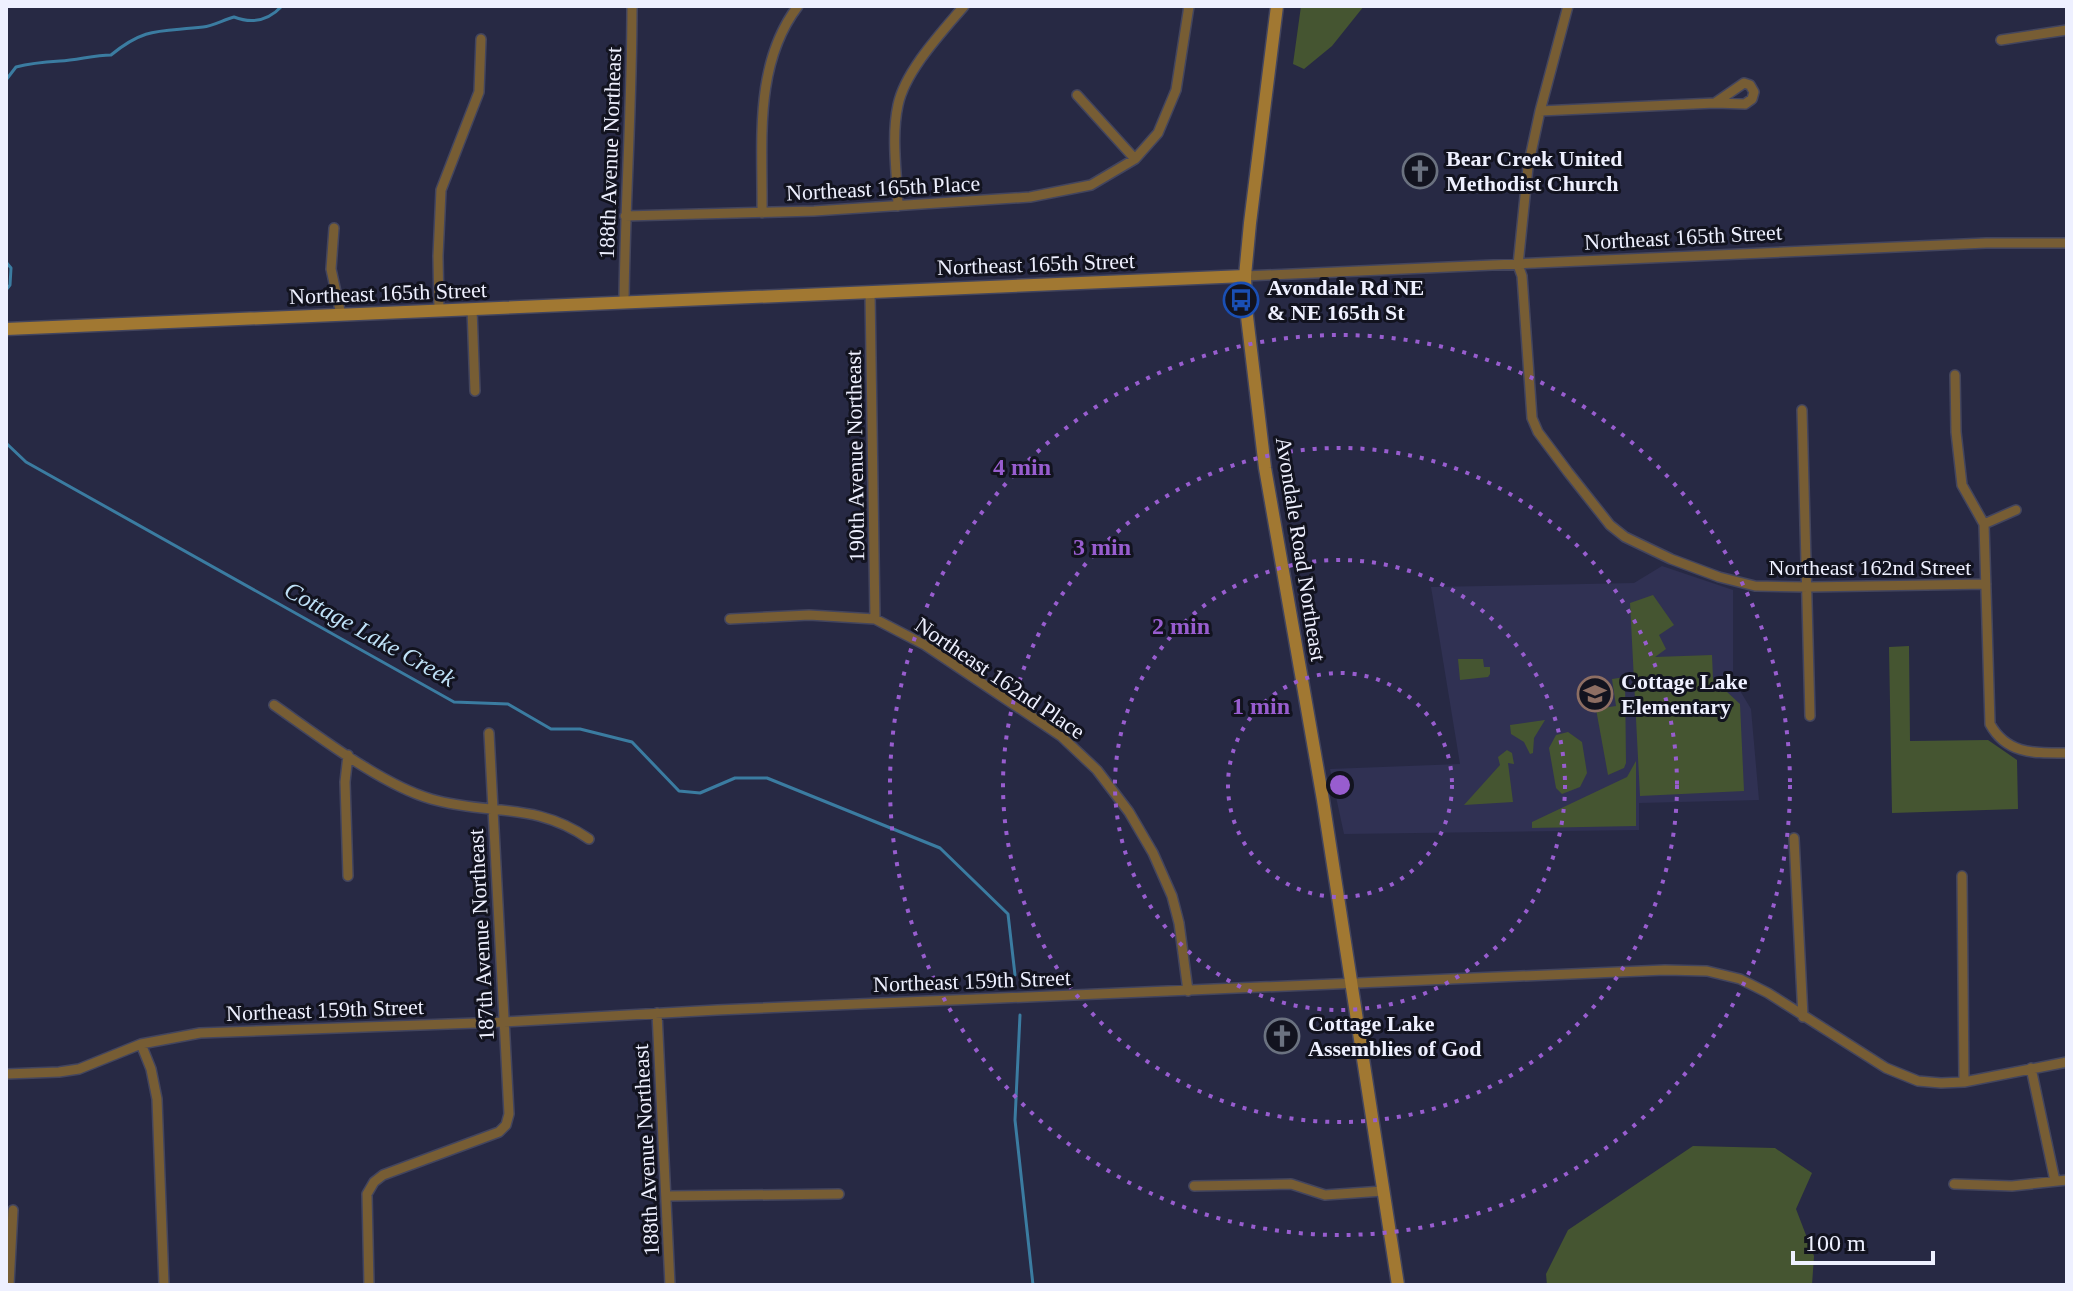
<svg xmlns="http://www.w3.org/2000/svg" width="2073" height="1291" font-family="Georgia,serif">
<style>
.built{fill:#303153}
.green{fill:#455531}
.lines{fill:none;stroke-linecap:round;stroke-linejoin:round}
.stream{stroke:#3b7ca1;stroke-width:3}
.street-casing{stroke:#43455e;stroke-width:12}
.secondary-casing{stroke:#43455e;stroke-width:15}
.street{stroke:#775d34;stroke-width:9}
.secondary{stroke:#a17832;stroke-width:12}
.ring{fill:none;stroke:#985dcf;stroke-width:4;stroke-dasharray:4 8}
.labels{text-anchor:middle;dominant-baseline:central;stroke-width:6;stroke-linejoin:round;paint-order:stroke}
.street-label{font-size:22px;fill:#eef0ff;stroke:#12131f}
.poi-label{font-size:22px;font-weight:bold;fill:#eef0ff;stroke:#12131f;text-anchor:start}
.water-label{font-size:24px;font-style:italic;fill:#c0e2f8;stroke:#12131f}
.centre{fill:#985dcf;stroke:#12131f;stroke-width:4}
.ring-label{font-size:24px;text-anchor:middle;font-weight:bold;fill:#985dcf;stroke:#12131f;stroke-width:6;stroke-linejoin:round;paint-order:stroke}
</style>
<rect width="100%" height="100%" fill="#272944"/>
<path class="built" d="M1662 566 1733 590V679L1751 709 1759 800 1639 803V830L1344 834 1330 769 1460 764 1431 587 1634 583Z"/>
<path class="green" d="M1301 6H1364L1332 46 1304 69 1293 64Z
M1653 595 1674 625 1659 635 1666 649 1655 657 1712 655 1713 679 1740 704 1744 791 1640 796 1630 603Z
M1909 646 1910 741 1988 740 2017 760 2018 809 1892 813 1889 647Z
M1458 659H1483L1484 667H1490V674L1488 677 1460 680Z
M1625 677 1626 763 1624 768 1608 775 1596 709 1616 706 1612 679Z
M1545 720 1534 738 1533 753 1530 754 1524 742 1511 734 1510 725Z
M1568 732 1582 742 1587 773 1580 787 1562 794 1556 788 1549 748 1556 735Z
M1507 750 1512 753 1514 764 1508 763 1513 802 1464 805 1500 765 1498 757Z
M1636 761V826L1532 828V822L1627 777Z
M1693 1146 1775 1148 1812 1173 1796 1209 1814 1256 1812 1285H1547L1546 1274 1568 1230Z"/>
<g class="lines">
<path class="stream" d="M6 80 16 67C31 63 44 62 60 61 78 60 94 55 111 55 146 26 161 32 203 27 213 26 223 20 234 17 252 24 268 21 282 6
M6 262 11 268 10 285 6 290
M6 443 26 462 454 702 508 704 551 729H580L632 742 679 791 700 793 735 778H767L940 848 1008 914 1015 975
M1020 1015 1015 1120 1033 1285"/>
<g class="street-casing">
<path id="street" d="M1568 6 1540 111 1528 167 1518 265 1522 276 1532 418 1538 432 1568 472 1610 525 1625 537 1671 559 1719 577 1755 586 1808 587 1986 584
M2001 40 2067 30
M1077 95 1135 159
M1540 111 1715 103 1745 104 1752 99 1754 92 1750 85 1744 83 1715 103
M898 206C897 174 891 137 898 105 905 71 942 32 964 6
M762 213C763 143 753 65 798 6
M625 216 814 211 1030 197 1091 185 1135 159 1158 133 1176 90 1189 6
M334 228 331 269 341 315
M1245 276 1986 243H2067
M870 292 875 619
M624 302C625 203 632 105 632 6
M472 309 475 391
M439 311 438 256 441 190 479 92 481 39
M1955 375 1956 432 1962 485 1984 524 1990 724C2007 755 2035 753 2067 753
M1802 410 1810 716
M1984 524 2016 510
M730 619 809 615 875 619 925 645 1061 736 1097 770 1129 812 1153 853 1172 896 1179 923 1188 991
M274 705C317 735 382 785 431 799 490 816 534 801 589 839
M348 755 345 782 348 876
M1794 838 1803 1017
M1962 876 1964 1082
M657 1013 670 1285
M141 1044 151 1069 157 1099 164 1285
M2031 1068 2055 1181
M6 1074 59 1072 79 1069 141 1044 200 1033 504 1022 717 1010 1665 970 1707 971 1740 979 1768 993 1886 1068 1918 1081 1941 1083 1964 1082 2067 1062
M1954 1184 2012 1186 2067 1180
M1194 1186 1291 1184 1325 1195 1383 1191
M667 1196 839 1194
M9 1285 13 1210
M369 1285 367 1194 374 1182 383 1175 499 1132 506 1125 509 1114 489 733"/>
</g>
<g class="secondary-casing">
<path id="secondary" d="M1277 6 1250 223 1245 276 1246 308 1265 468 1323 800 1398 1285
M6 329 1245 276"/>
</g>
<use href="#street" class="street"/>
<use href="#secondary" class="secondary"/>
</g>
<g class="ring">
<circle cx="1340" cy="785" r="112"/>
<circle cx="1340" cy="785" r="225"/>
<circle cx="1340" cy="785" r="337"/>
<circle cx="1340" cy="785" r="450"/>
</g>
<defs>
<g id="church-ring" transform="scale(1.8)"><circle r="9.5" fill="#12131f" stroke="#6b7280" stroke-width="1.5"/><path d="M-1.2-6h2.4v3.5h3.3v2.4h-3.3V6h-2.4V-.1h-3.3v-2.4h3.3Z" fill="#6b7280"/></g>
<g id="bus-ring" transform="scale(1.8)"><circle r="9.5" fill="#12131f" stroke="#1a4fb4" stroke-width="1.5"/><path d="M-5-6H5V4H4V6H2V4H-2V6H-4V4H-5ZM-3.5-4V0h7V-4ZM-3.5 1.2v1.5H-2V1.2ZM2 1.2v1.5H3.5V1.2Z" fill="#1a4fb4"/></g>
<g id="school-ring" transform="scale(1.8)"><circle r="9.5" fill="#12131f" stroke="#8d6e63" stroke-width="1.5"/><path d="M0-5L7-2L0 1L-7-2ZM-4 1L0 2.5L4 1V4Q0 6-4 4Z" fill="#8d6e63"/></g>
</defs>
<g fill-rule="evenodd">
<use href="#church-ring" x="1420" y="171"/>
<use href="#bus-ring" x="1241" y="300"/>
<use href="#school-ring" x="1595" y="694"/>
<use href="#church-ring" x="1282" y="1036"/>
</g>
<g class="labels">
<g class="street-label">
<text transform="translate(610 153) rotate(-88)">188th Avenue Northeast</text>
<text transform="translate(883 188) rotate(-3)">Northeast 165th Place</text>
<text transform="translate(1683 237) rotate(-3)">Northeast 165th Street</text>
<text transform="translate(1036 264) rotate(-2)">Northeast 165th Street</text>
<text transform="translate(388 293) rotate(-2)">Northeast 165th Street</text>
<text transform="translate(855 456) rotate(-91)">190th Avenue Northeast</text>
<text transform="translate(1301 549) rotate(81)">Avondale Road Northeast</text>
<text x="1870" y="567">Northeast 162nd Street</text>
<text transform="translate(1000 678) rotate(34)">Northeast 162nd Place</text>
<text transform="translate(481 935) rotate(-93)">187th Avenue Northeast</text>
<text transform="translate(972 981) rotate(-2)">Northeast 159th Street</text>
<text transform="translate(325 1010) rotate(-2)">Northeast 159th Street</text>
<text transform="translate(646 1150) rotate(-93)">188th Avenue Northeast</text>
</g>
<g class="poi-label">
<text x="1446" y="158">Bear Creek United<tspan x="1446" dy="25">Methodist Church</tspan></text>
<text x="1267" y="287">Avondale Rd NE<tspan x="1267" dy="25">&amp; NE 165th St</tspan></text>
<text x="1621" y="681">Cottage Lake<tspan x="1621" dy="25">Elementary</tspan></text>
<text x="1308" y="1023">Cottage Lake<tspan x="1308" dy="25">Assemblies of God</tspan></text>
</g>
<g class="water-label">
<text transform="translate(370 634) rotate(29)">Cottage Lake Creek</text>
</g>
</g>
<circle cx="1340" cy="785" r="12" class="centre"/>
<g class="ring-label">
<text x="1022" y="475">4 min</text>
<text x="1102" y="555">3 min</text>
<text x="1181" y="634">2 min</text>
<text x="1261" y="714">1 min</text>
</g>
<rect width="2073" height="1291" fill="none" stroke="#eef0ff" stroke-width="16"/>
<path d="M1793 1251v12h140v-12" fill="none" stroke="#eef0ff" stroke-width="4"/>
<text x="1805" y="1251" font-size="24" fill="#eef0ff" stroke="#12131f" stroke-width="6" paint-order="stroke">100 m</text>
</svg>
